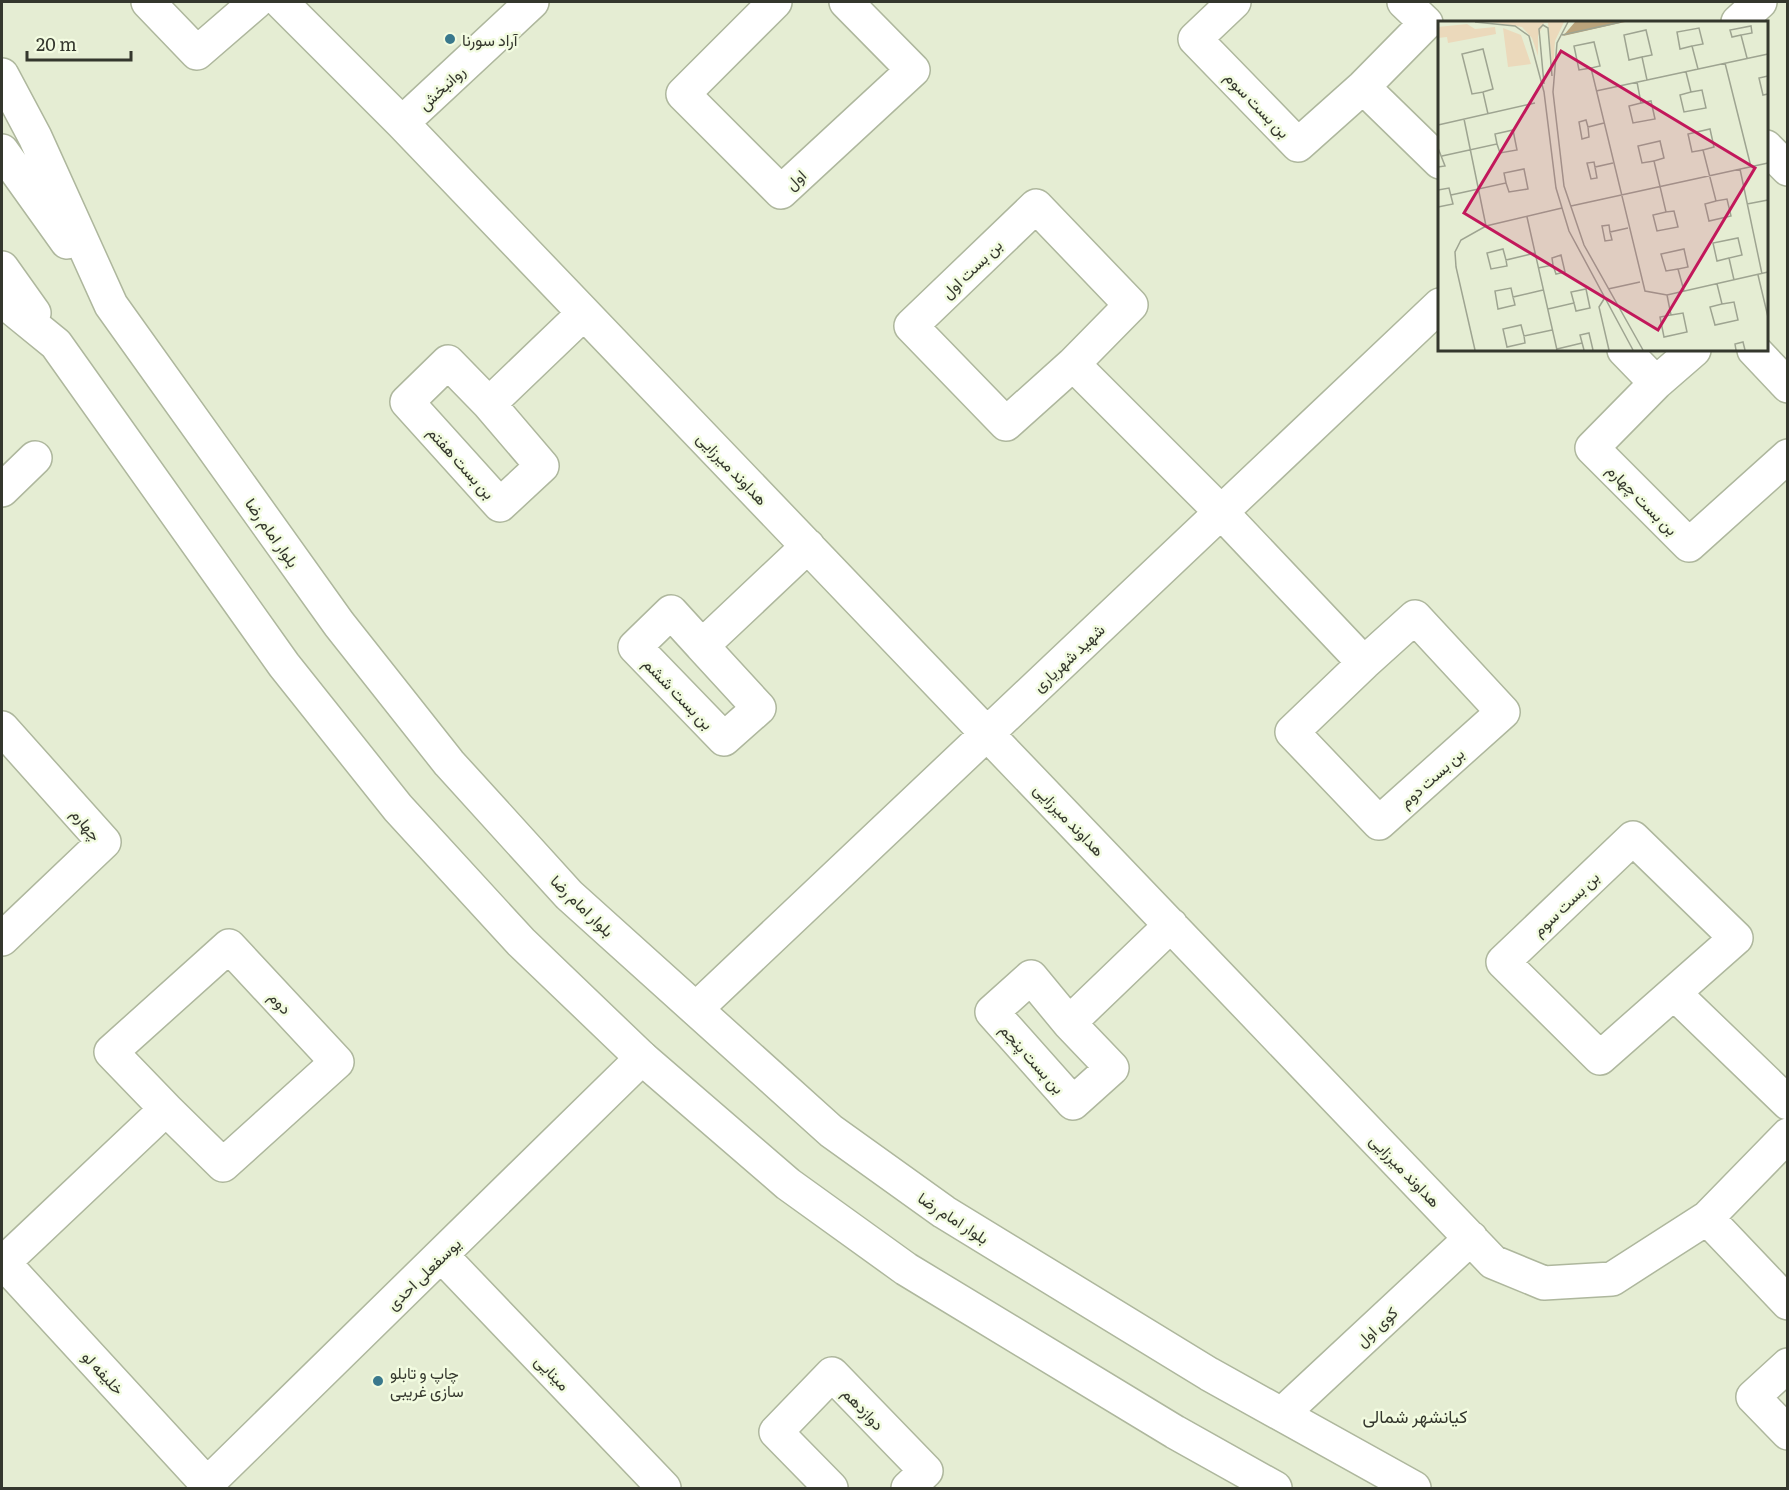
<svg xmlns="http://www.w3.org/2000/svg" width="1789" height="1490" font-family="Literata,Vazirmatn,serif">
<style>
.lines{fill:none;stroke-linecap:round;stroke-linejoin:round}
.minor-casing{stroke:#aeb79d;stroke-width:36}
.major-casing{stroke:#aeb79d;stroke-width:36}
.minor{stroke:#fff;stroke-width:33}
.major{stroke:#fff;stroke-width:33}
.poi-dot{fill:#39788c;stroke:#f2fbe0;stroke-width:2}
.labels{text-anchor:middle;dominant-baseline:central;stroke-width:5;stroke-linejoin:round;paint-order:stroke}
.poi-label{font-size:16px;fill:#34372d;stroke:#f2fbe0;text-anchor:start}
.street-label{font-size:16px;fill:#34372d;stroke:#f2fbe0}
.neighbourhood-label{font-size:18px;fill:#34372d;stroke:#f2fbe0}
.inset-road{fill:none;stroke:#9ea491;stroke-width:1.5}
.view{fill:#c2185b;fill-opacity:0.15;stroke:#c2185b;stroke-width:3}
.inset-edge{fill:none;stroke:#34372d;stroke-width:3}
</style>
<rect width="100%" height="100%" fill="#e5edd3"/>
<g class="lines">
<g class="minor-casing">
<path id="minor" d="M148 2 197 53 256 2
M281 2 402 123 1493 1262 1544 1283 1612 1279 1707 1218 1788 1135
M775 2 683 94 781 192 913 70 846 2
M1234 2 1195 39 1298 145 1363 87 1426 23 1404 2
M1738 22 1760 2
M1363 87 1440 162
M402 123 532 2
M1766 147 1788 169
M1624 350 1656 383
M1694 350 1656 383 1592 448 1689 545 1788 456
M1754 350 1788 386
M1073 364 1006 424 911 326 1036 206 1131 305 1073 364 1221 512 1364 663 1415 617 1503 712 1379 823 1292 732 1364 663
M489 404 542 466 500 505 407 402 448 362 489 404 584 313
M2 490 35 458
M702 646 759 708 724 739 635 647 671 612 702 646 808 546
M2 728 104 842 2 939
M1633 838 1736 938 1600 1058 1503 962Z
M1674 993 1788 1103
M696 1009 1440 305
M1069 1023 1112 1068 1073 1103 992 1012 1031 977 1069 1023 1171 925
M1707 1218 1788 1303
M441 1255 664 1488
M2 1261 207 1484
M2 1264 166 1109 111 1052 229 946 337 1062 223 1165 166 1109
M1788 1365 1753 1397 1788 1433
M1282 1414 1471 1238
M203 1488 642 1058
M831 1488 776 1432 832 1374 926 1471 908 1488"/>
</g>
<g class="major-casing">
<path id="major" d="M2 75 35 137 111 305 339 624 449 763 569 895 831 1131 944 1212 1209 1374 1414 1488
M2 151 67 242
M2 268 34 313
M2 300 56 344 284 665 398 808 521 942 642 1058 788 1184 906 1269 1175 1432 1275 1488"/>
</g>
<use href="#minor" class="minor"/>
<use href="#major" class="major"/>
</g>
<g class="poi-dot">
<circle cx="450" cy="39" r="6"/>
<circle cx="378" cy="1381" r="6"/>
</g>
<g class="labels">
<g class="poi-label">
<text x="462" y="39">آراد سورنا</text>
<text x="390" y="1372">چاپ و تابلو<tspan x="390" dy="18">سازی غریبی</tspan></text>
</g>
<g class="street-label">
<text transform="translate(441 87) rotate(-43)">روانبخش</text>
<text transform="translate(1258 104) rotate(46)">بن بست سوم</text>
<text transform="translate(795 179) rotate(-43)">اول</text>
<text transform="translate(971 268) rotate(-44)">بن بست اول</text>
<text transform="translate(462 462) rotate(48)">بن بست هفتم</text>
<text transform="translate(733 468) rotate(46)">هداوند میرزایی</text>
<text transform="translate(1643 499) rotate(45)">بن بست چهارم</text>
<text transform="translate(273 532) rotate(55)">بلوار امام رضا</text>
<text transform="translate(1068 657) rotate(-43)">شهید شهریاری</text>
<text transform="translate(679 693) rotate(46)">بن بست ششم</text>
<text transform="translate(1431 777) rotate(-42)">بن بست دوم</text>
<text transform="translate(1070 819) rotate(46)">هداوند میرزایی</text>
<text transform="translate(87 824) rotate(51)">چهارم</text>
<text transform="translate(1565 903) rotate(-44)">بن بست سوم</text>
<text transform="translate(583 905) rotate(44)">بلوار امام رضا</text>
<text transform="translate(281 1002) rotate(47)">دوم</text>
<text transform="translate(1033 1058) rotate(48)">بن بست پنجم</text>
<text transform="translate(1406 1170) rotate(46)">هداوند میرزایی</text>
<text transform="translate(954 1217) rotate(33)">بلوار امام رضا</text>
<text transform="translate(423 1273) rotate(-44)">یوسفعلی احدی</text>
<text transform="translate(1376 1326) rotate(-43)">کوی اول</text>
<text transform="translate(104 1372) rotate(47)">خلیفه لو</text>
<text transform="translate(553 1372) rotate(46)">مینایی</text>
<text transform="translate(864 1408) rotate(46)">دوازدهم</text>
</g>
<g class="neighbourhood-label">
<text x="1415" y="1415">کیانشهر شمالی</text>
</g>
</g>
<g transform="translate(1438 21)">
<rect width="330" height="330" fill="#e5edd3"/>
<path d="M52 1H126L117 20 115 52 110 2H106L100 15V35L94 17 84 6ZM29 3 37 8 57 6 58 13 10 22 9 16 0 17V6ZM65 7 83 14 93 43 70 46Z" fill="#ebd9bb"/>
<path d="M137 1H187L125 15Z" fill="#bba47c"/>
<path class="inset-road" d="M37 1 77 5 91 15 106 71 118 167 131 210 195 329M130 1 119 22 115 71 126 165 146 224 205 329M124 14 183 1M303 14 294 16 292 9 313 5 314 12 303 14 309 37M254 25 242 28 239 11 261 7 265 23 254 25 260 48M204 36 214 34 208 9 186 14 191 39 204 36 209 59M287 42 313 146M153 47 141 49 136 25 156 21 162 45 153 47 207 270 229 274 330 251M248 51 253 71 242 74 246 91 268 87 264 69 253 71M330 55 321 57 325 74 330 73M199 61 203 82 213 80 217 98 195 102 191 85 203 82M106 63 101 8 105 4 110 7 114 55M158 70 330 33M45 71 55 68 45 28 24 33 34 73 45 71 50 93M26 98 48 205M0 104 97 82M150 106 151 116 144 118 141 101 148 99 150 106 166 102M0 127 7 145 0 146M265 129 254 131 250 113 272 108 276 126 265 129 278 180 289 178 293 195 271 200 267 183 278 180M4 135 59 123 57 113 75 109 79 129 62 132 59 123M216 140 204 142 200 125 222 120 226 137 216 140 228 191 236 190 240 206 219 210 215 194 228 191M157 146 159 157 153 158 149 142 156 141 157 146 175 142M302 148 324 253M0 169 11 167 15 183 0 186M13 174 68 162 66 152 86 148 90 168 71 171 68 162M309 183 330 179M133 185 330 142M89 196 119 329M172 211 174 219 167 220 164 205 171 204 172 211 190 207M291 237 279 240 275 222 300 217 304 234 291 237 296 259M68 239 69 245 53 248 49 232 65 228 68 239 97 232M100 247 115 244 114 237 123 234 127 251 118 253 115 244M240 248 228 250 223 233 246 228 250 246 240 248 246 270M320 254 330 296M279 263 284 283 272 286 277 304 300 299 296 281 284 283M170 268 202 261M229 274 233 294 222 296 226 316 249 311 245 292 233 294M75 276 77 284 60 288 57 270 73 267 75 276 105 269M166 278 161 286 171 329M110 288 136 282 133 271 148 268 152 287 138 290 136 282M86 315 87 322 69 326 65 308 83 304 86 315 114 309M119 328 144 322M37 329 18 246 17 231 23 219 48 205 124 187M146 329 142 314 151 312 155 329M298 329 297 323 305 321 307 329"/>
<path class="view" d="M123 30 317 147 220 309 26 192Z"/>
<rect width="330" height="330" class="inset-edge"/>
</g>
<rect width="1789" height="1490" fill="none" stroke="#34372d" stroke-width="6"/>
<path d="M27 51v9h104v-9" fill="none" stroke="#34372d" stroke-width="3"/>
<text x="36" y="51" font-size="18" fill="#34372d" stroke="#f2fbe0" stroke-width="4.5" paint-order="stroke">20 m</text>
</svg>
